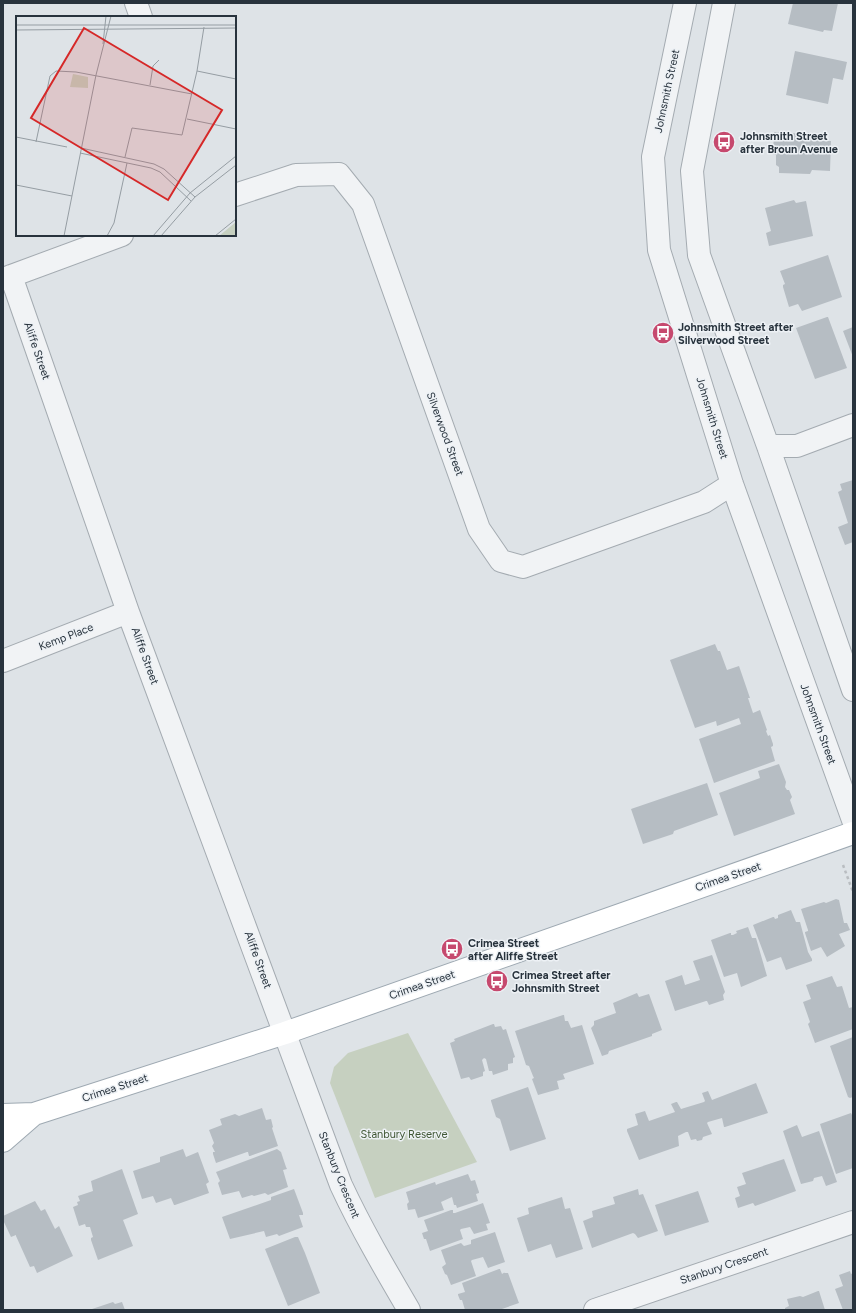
<svg xmlns="http://www.w3.org/2000/svg" width="856" height="1313" font-family="Figtree,sans-serif">
<style>
.green{fill:#c6d0c0}
.building{fill:#b6bdc3}
.lines{fill:none;stroke-linecap:round;stroke-linejoin:round}
.minor-casing{stroke:#a4abb1;stroke-width:24}
.major-casing{stroke:#9ea9b2;stroke-width:24}
.path{stroke:#b9bdc1;stroke-width:2.5;stroke-dasharray:3 3;stroke-linecap:butt}
.minor{stroke:#f1f3f5;stroke-width:22}
.major{stroke:#fff;stroke-width:22}
.labels{text-anchor:middle;dominant-baseline:central;stroke-width:3;stroke-linejoin:round;paint-order:stroke}
.street-label{font-size:11px;fill:#28333d;stroke:#edf1f5}
.poi-label{font-size:11px;font-weight:bold;fill:#28333d;stroke:#edf1f5;text-anchor:start}
.park-label{font-size:11px;fill:#415836;stroke:#edf1f5}
.inset-road{fill:none;stroke:#959da3;stroke-width:1}
.view{fill:#d62828;fill-opacity:0.15;stroke:#d62828;stroke-width:2}
.inset-edge{fill:none;stroke:#28333d;stroke-width:2}
</style>
<rect width="100%" height="100%" fill="#dee3e7"/>
<path class="green" d="M408 1033 477 1162 375 1198 330 1083 334 1067 348 1053Z"/>
<path class="building" d="M793 3H838L832 31 824 30 823 32 788 24Z
M795 51 847 62 843 80 833 78 828 104 786 95Z
M774 132 806 134 808 132 810 133V136L817 137 818 141H831L830 171 812 170 810 174 779 173V167L776 165V155L773 154Z
M794 200 796 203 806 201 813 236 769 246 766 233 771 231 765 208Z
M828 255 842 297 802 311 798 304 789 307 783 287V285L785 284 780 271Z
M827 317H828L847 368 815 379 796 328Z
M853 327V357L843 331Z
M853 480V542L845 545 838 527 848 523 838 492 842 490 840 484Z
M715 644 718 651H720L727 670 739 666 750 698H748L753 713 760 710 767 730 766 731 768 736 770 735 773 744V746L771 747 775 761 714 783 699 739 741 724 739 718 717 726 716 721 695 728 670 660Z
M779 764 786 782 785 787 787 790H789L792 797 790 800 795 814 734 836 719 793 760 778 758 771Z
M707 783 718 815 674 831 673 834 643 844 631 809Z
M836 899 839 900 844 923H847L850 930 839 934 845 946 827 957 821 947 811 951 805 933V932L808 931V930L801 909 824 902 826 903Z
M791 910 796 922H800L808 952 812 959V961L786 970 781 957 767 962 753 925 773 917H774L775 919 778 918V915Z
M748 927 752 938H756L767 976 741 987 737 973 724 977 711 940 730 933H731V935H733L737 933 736 931Z
M712 955 725 992 723 995 724 1000 709 1005 707 1001H706L675 1011 665 981 682 975 685 985 700 980 693 961Z
M832 976 837 987 842 986 849 1008 853 1007V1029L815 1043 808 1024 810 1022 803 1002 811 999 806 985Z
M637 993 639 997 649 994 662 1030 652 1034V1036L609 1051 608 1054 602 1056 591 1028 594 1025V1021L616 1013 613 1003Z
M563 1015H564L565 1021H568L571 1028 582 1025 594 1064 563 1074 565 1079 557 1081 559 1089 538 1095 532 1079 534 1078 533 1076 529 1066 526 1065 515 1031Z
M493 1024H494L495 1027 501 1026 503 1030 506 1029 515 1057 513 1058V1063L508 1064V1070L493 1075 492 1071H489L486 1059 484 1058 482 1060 485 1071 483 1072V1076L471 1080 469 1077 461 1079 450 1043 455 1041 454 1039Z
M853 1037V1097L850 1098 848 1097 830 1046Z
M756 1083 768 1113 725 1127H724L722 1118 708 1122 707 1123 712 1134 703 1137 702 1140 697 1141 696 1139 691 1140 688 1132H686L678 1136 679 1146 639 1160 627 1131V1129L638 1125 635 1114 645 1111 649 1121 675 1112 671 1104 676 1102H677L681 1109 704 1102 705 1101 702 1093 708 1091 712 1100Z
M528 1087 546 1139 510 1151 500 1119 496 1117 491 1101V1100Z
M262 1108 266 1120 271 1119 273 1127 272 1128 278 1146 250 1156H249L248 1152H247L216 1163 213 1154V1152H215L212 1146 214 1143 209 1130 222 1125 220 1119 235 1114 239 1116Z
M851 1113 853 1117V1168L836 1174 820 1124Z
M797 1125 802 1137 819 1131 837 1182 826 1186 822 1176 814 1178 813 1181 801 1184 783 1131Z
M183 1149 186 1157 198 1152 209 1182 206 1184 209 1193 175 1205H174L171 1198 156 1203 153 1196 142 1199 133 1171 160 1162V1157Z
M277 1149 281 1152 286 1167 287 1169 283 1170 288 1187 268 1195 265 1193 254 1196 252 1195 242 1198 239 1191 222 1195 218 1183 220 1181 216 1172Z
M784 1159 796 1191 755 1206 753 1203 738 1208 735 1198 740 1196 737 1187 746 1184 742 1173Z
M122 1169 138 1214 123 1220 133 1246 98 1260 91 1240V1238L93 1237 90 1227H86L85 1224 79 1226 73 1207 78 1205 77 1202 80 1201 78 1196 93 1191 91 1181Z
M468 1174 471 1181 475 1180 479 1192V1193L476 1194 478 1201 457 1208 456 1205H454L452 1197 441 1202 444 1210 418 1218 415 1209 408 1210 407 1204 409 1202 406 1192 435 1182 436 1185 438 1184Z
M294 1189 303 1213V1215H299L303 1227 279 1236 277 1234 266 1237 264 1231 230 1239 222 1217 271 1200V1197Z
M638 1189 639 1195 643 1194 658 1231 638 1238 635 1234 633 1233 592 1248 583 1221 593 1217 592 1211 615 1204 613 1197Z
M698 1191 709 1222 665 1236 655 1205Z
M562 1197 565 1209 570 1208 583 1249 556 1258 551 1244 528 1252 517 1218 529 1214 528 1208Z
M35 1201 41 1211 45 1209 55 1229 59 1226 73 1256 37 1273 34 1266 30 1267 16 1236V1235L11 1237 3 1220V1216Z
M483 1203 490 1223 486 1224 488 1230 474 1234 470 1227 461 1229 460 1230 463 1239 430 1251 426 1239H424L422 1233 428 1231 424 1220 451 1210H453V1213H455Z
M495 1232 505 1262 488 1268 483 1257 472 1260 471 1261 476 1276 451 1285 447 1275 445 1274 442 1267 446 1264 441 1250 461 1243 464 1246 471 1244V1240Z
M295 1237H298L305 1253 320 1293 288 1306 265 1249Z
M499 1269H500L502 1274 505 1272 504 1273H508L519 1303 499 1310H465L462 1300H460L458 1295V1294L465 1292 462 1283Z
M850 1271 851 1274 853 1273V1310H843L835 1289 843 1286 839 1275Z
M818 1291H819L825 1310H785V1308L789 1306 787 1299 800 1296 803 1297Z
M113 1302 115 1304 122 1302 125 1310H89Z"/>
<g class="lines">
<g class="minor-casing">
<path id="minor" d="M136 3 141 17
M685 3 653 157 659 250 732 484 853 820
M724 3 692 171 699 255 768 446 853 690
M235 195 296 175 339 174 363 204 479 529 501 561 523 567 704 502 732 484
M11 276 128 612 341 1185C361 1228 385 1269 409 1310
M3 279 122 235
M768 446H797L853 425
M3 661 128 612
M595 1310 853 1222"/>
</g>
<g class="major-casing">
<path id="major" d="M3 1115 34 1114 285 1033 853 833
M3 1141 34 1114"/>
</g>
<path class="path" d="M843 865 853 892"/>
<use href="#minor" class="minor"/>
<use href="#major" class="major"/>
</g>
<defs>
<g id="bus-disc" transform="scale(1.15)"><circle r="9.5" fill="#c6496e" stroke="#edf1f5"/><path d="M-5-6H5V4H4V6H2V4H-2V6H-4V4H-5ZM-3.5-4V0h7V-4ZM-3.5 1.2v1.5H-2V1.2ZM2 1.2v1.5H3.5V1.2Z" fill="#fff"/></g>
</defs>
<g fill-rule="evenodd">
<use href="#bus-disc" x="724" y="142"/>
<use href="#bus-disc" x="663" y="333"/>
<use href="#bus-disc" x="452" y="949"/>
<use href="#bus-disc" x="497" y="981"/>
</g>
<g class="labels">
<g class="street-label">
<text transform="translate(667 91) rotate(-78)">Johnsmith Street</text>
<text transform="translate(37 351) rotate(71)">Aliffe Street</text>
<text transform="translate(712 418) rotate(73)">Johnsmith Street</text>
<text transform="translate(445 434) rotate(70)">Silverwood Street</text>
<text transform="translate(66 637) rotate(-21)">Kemp Place</text>
<text transform="translate(145 656) rotate(70)">Aliffe Street</text>
<text transform="translate(818 724) rotate(70)">Johnsmith Street</text>
<text transform="translate(728 877) rotate(-19)">Crimea Street</text>
<text transform="translate(258 960) rotate(70)">Aliffe Street</text>
<text transform="translate(422 985) rotate(-19)">Crimea Street</text>
<text transform="translate(115 1088) rotate(-18)">Crimea Street</text>
<text transform="translate(339 1175) rotate(68)">Stanbury Crescent</text>
<text transform="translate(724 1266) rotate(-19)">Stanbury Crescent</text>
</g>
<g class="poi-label">
<text x="740" y="136">Johnsmith Street<tspan x="740" dy="13">after Broun Avenue</tspan></text>
<text x="678" y="327">Johnsmith Street after<tspan x="678" dy="13">Silverwood Street</tspan></text>
<text x="468" y="943">Crimea Street<tspan x="468" dy="13">after Aliffe Street</tspan></text>
<text x="512" y="975">Crimea Street after<tspan x="512" dy="13">Johnsmith Street</tspan></text>
</g>
<g class="park-label">
<text x="404" y="1134">Stanbury Reserve</text>
</g>
</g>
<g transform="translate(16 16)">
<rect width="220" height="220" fill="#dee3e7"/>
<path d="M57 58 72 61V72L54 71ZM220 206V220H203Z" fill="#c6d0c0"/>
<path class="inset-road" d="M0 9H220M0 14 220 12M87 28 90 0M181 55 220 63M134 69 137 50 143 44M171 103 220 113M0 121 51 131M20 126 34 60 40 55 60 56 176 78M65 132 138 148 148 153 179 181M64 137 135 152 144 156 175 185M109 141 116 112 166 119 181 55 188 11M0 169 56 180M48 220 80 59 95 0M91 220 98 207 111 147M137 220 174 177 220 140M145 220 179 181 220 149M199 220 220 203"/>
<path class="view" d="M68 12 206 94 152 184 15 102Z"/>
<rect width="220" height="220" class="inset-edge"/>
</g>
<rect width="856" height="1313" fill="none" stroke="#28333d" stroke-width="8"/>
</svg>
